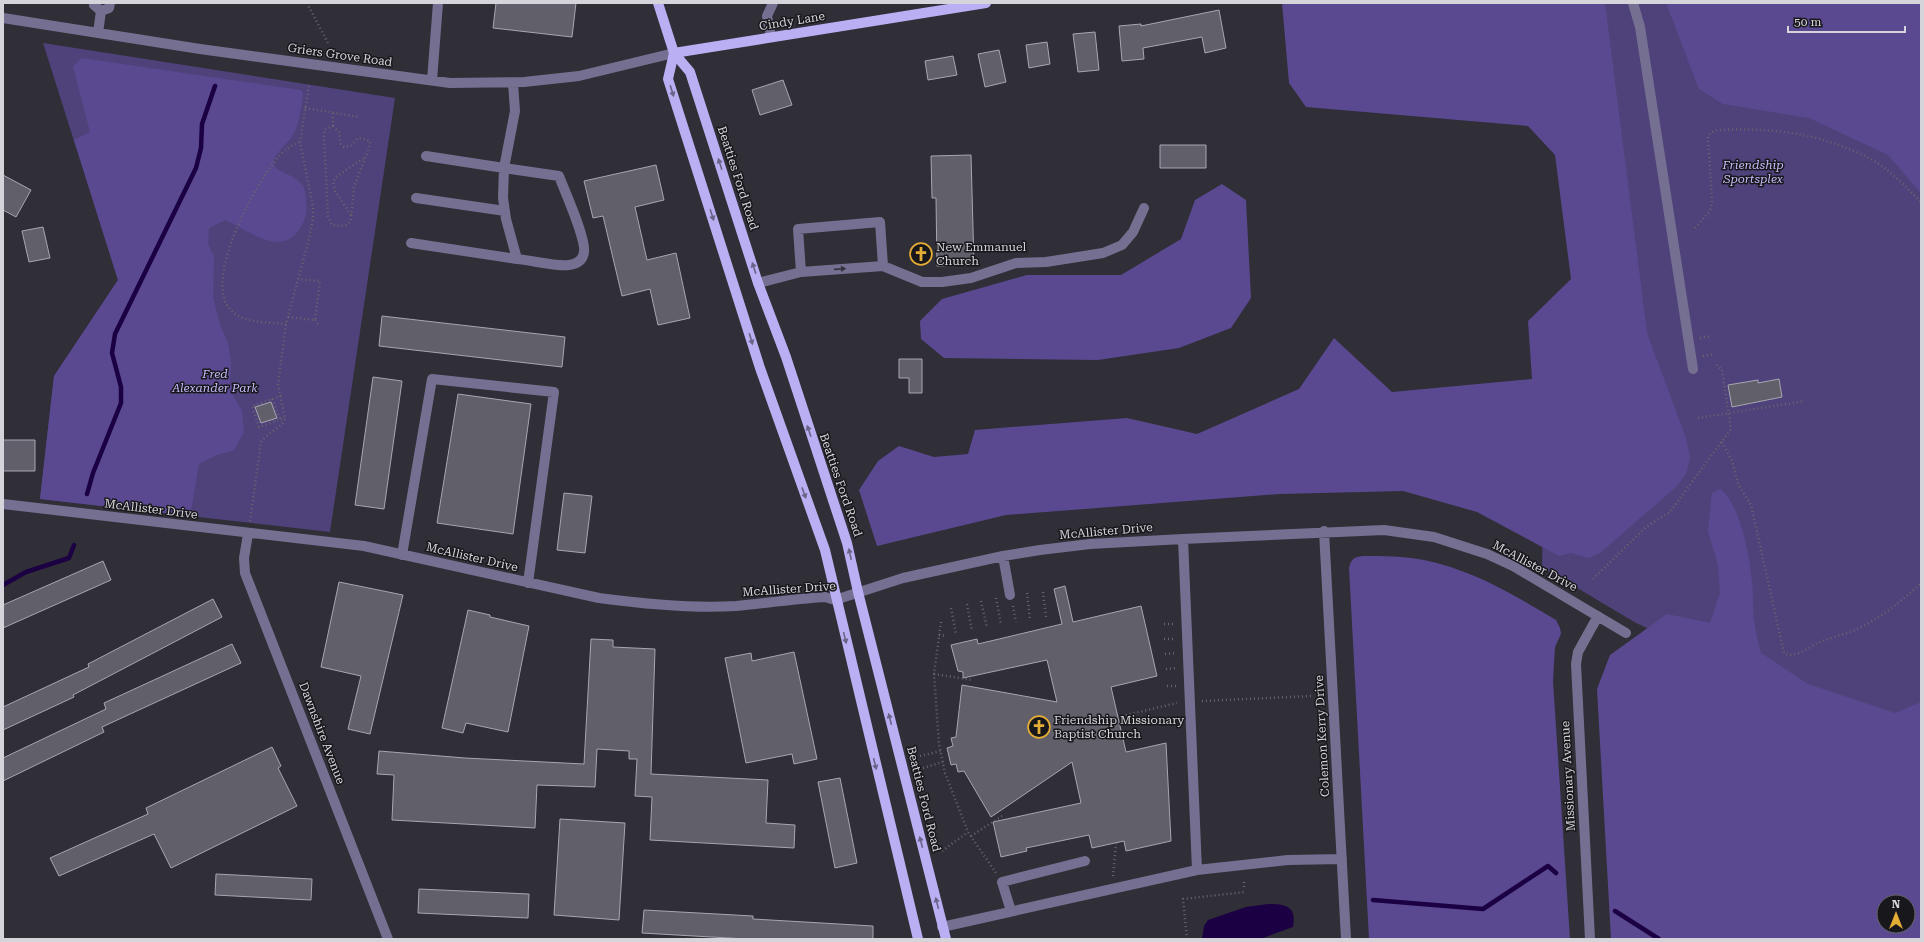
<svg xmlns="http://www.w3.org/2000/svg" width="1924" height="942" font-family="'Roboto Serif',serif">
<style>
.green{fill:#4f427b}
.forest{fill:#5a4990;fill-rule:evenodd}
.water{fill:#1b0043}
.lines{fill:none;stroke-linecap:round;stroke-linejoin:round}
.stream{stroke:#1b0043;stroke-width:4.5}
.building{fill:#615f6a;stroke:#a7a6b1}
.path{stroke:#67656d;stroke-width:2.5;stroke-dasharray:1 3;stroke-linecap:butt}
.minor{stroke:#757091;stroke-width:10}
.major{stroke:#bbaff3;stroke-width:10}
.oneway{fill:#6a6387}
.oneway2{fill:#34323e}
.labels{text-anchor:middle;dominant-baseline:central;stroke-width:3;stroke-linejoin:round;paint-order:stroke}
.street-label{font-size:12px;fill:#d5d4da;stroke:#18171b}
.park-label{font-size:12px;font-style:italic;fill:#c5baf8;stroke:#18171b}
.poi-label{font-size:12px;fill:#d5d4da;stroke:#18171b;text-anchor:start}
</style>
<rect width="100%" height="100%" fill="#302e37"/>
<path class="green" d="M1561 3H1921V732L1751 676 1636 623 1542 567 1545 430 1618 426Z
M43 43 395 98 330 532 40 499 54 376 118 280Z"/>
<path class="forest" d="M1282 3H1605L1647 333 1686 438 1690 458 1686 474 1676 487 1600 553 1588 558 1571 553 1559 556 1477 512 1403 491 1280 494 1006 515 877 546 859 490 878 461 899 446 934 457 968 454 975 430 1127 418 1197 434 1299 389 1334 338 1392 392 1532 379 1528 321 1571 279 1555 155 1528 126 1306 107 1289 83Z
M1666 3H1921V193L1888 155 1809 118 1723 104 1699 89Z
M81 58 301 90 303 94C301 109 300 125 291 138 286 145 271 156 274 166 275 170 297 176 303 186 306 191 308 213 305 218 288 262 255 234 225 220L209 228 208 244 214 257 213 297 220 325 228 343 231 363 230 383 233 396 242 411 244 432 234 450 217 455 199 464 190 516 40 499 54 376 118 280 74 140 90 132 73 67Z
M1222 184 1246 200 1251 298 1231 328 1179 348 1098 360 944 358 921 339 920 321 942 299 1027 275H1121L1181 239 1195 200Z
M1721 489C1741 507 1750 557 1752 583 1754 598 1752 612 1755 626 1756 635 1759 644 1761 653L1808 684 1895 713 1921 702V939H1611L1597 689 1610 655 1667 614 1710 623 1720 593 1718 565 1708 531 1712 493ZM1884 902H1908V926H1884Z
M1363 556C1383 556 1404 556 1424 560 1473 570 1514 595 1556 620L1560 628 1561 634 1555 647 1553 681 1570 939H1369L1349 568C1351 559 1354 557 1363 556Z"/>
<path class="water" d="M1268 904C1285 904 1297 906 1293 927L1260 939H1202L1204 926 1208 920 1246 907Z"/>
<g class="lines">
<path class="stream" d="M87 494 93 473 121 403V387L112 353 115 334 196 168 201 148 202 124 215 86
M3 585 26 572 69 558 74 545
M1373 900 1483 909 1548 866 1556 873
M1615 911 1659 939"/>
</g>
<path class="building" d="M496 3H576L572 37 493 28Z
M1219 10 1226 48 1205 53 1202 37 1143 48 1144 59 1122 61 1119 26 1141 24V26Z
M1095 32 1099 70 1078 72 1073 34Z
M1047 42 1050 64 1029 68 1026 45Z
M999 50 1006 82 985 87 978 54Z
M953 56 957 75 928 80 925 61Z
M783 80 792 105 760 115 752 90Z
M1160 145H1206V168H1160Z
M971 155 974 265 937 266 936 198H932L931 156Z
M656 165 664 200 635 207 647 260 676 253 690 318 658 325 650 289 622 296 603 216 593 218 584 181Z
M3 175 31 190 16 217 3 210Z
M43 227 50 258 29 262 22 231Z
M382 316 565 337 562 367 379 346Z
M899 359H922V393H909V378H899Z
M373 377 402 381 384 509 355 505Z
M1779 379 1782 397 1732 407 1728 385 1758 380V383Z
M458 394 531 404 513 534 437 523Z
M271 402 277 418 261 423 255 407Z
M3 440H35V471H3Z
M564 493 592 496 585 553 557 550Z
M103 561 111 580 3 628V605Z
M339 582 403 595 370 734 348 729 361 676 321 667Z
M1065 586 1073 622 1141 606 1157 676 1111 687 1126 752 1166 743 1171 841 1126 851 1124 841 1092 848 1089 835 1026 848 1027 851 1001 857 993 822 1081 803 1072 762 991 817 964 771 958 772 956 764 951 765 947 748 953 746 951 738 956 737 962 685 1057 702 1047 660 963 678V672L958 671 951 645 977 639 978 644 1062 624 1054 589Z
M213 599 222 617 73 695 74 697 3 730V707L89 667 88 664Z
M468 610 490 615V617L529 626 508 732 466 723 463 733 442 728Z
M591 639 613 640V647L655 649 651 774 768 780 766 823 795 825 794 848 650 840 652 797 635 796 637 759H629V751L597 749 595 787 537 785 535 828 392 820 394 775 377 774 379 751 465 758 584 764Z
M232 644 241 663 102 727 104 732 3 781V758L106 709 104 703Z
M794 652 817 759 794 764 792 754 746 763 725 658 751 653 752 661Z
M272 747 281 766 278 768 297 806 171 868 154 834 59 876 50 858 148 814 146 808Z
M840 778 857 863 835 868 818 782Z
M560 819 625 823 619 920 554 915Z
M216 874 312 879 311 900 215 895Z
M419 889 529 894 528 918 418 913Z
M644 910 753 916V919L873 926V939H746L642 933Z"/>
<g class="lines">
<path class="path" d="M307 3 329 45
M305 108 359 117
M333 113V126
M333 126 339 132 341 144 344 147 351 146 357 139 361 138 370 141V145L354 187 351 221 345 226 332 225 328 217 324 135 325 129Z
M351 215 335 191 333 182 336 177 364 158
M1695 228 1710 211 1712 202 1708 137 1711 132 1718 130C1762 128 1803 131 1844 147 1856 152 1870 157 1880 165 1895 175 1908 189 1921 202
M288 317 315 320 320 281 298 279
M315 320 318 324
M286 324C268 322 241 324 229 308 204 277 257 180 280 155 286 149 292 145 300 142
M1700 338 1712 336
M1703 356 1714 354
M281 396 252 406 259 427 285 418
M272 399 281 421
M1698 418 1805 401
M1722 442 1732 461 1739 486 1751 505 1784 653C1795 659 1809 647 1818 643 1829 638 1842 635 1853 631 1878 620 1901 602 1921 583
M250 521 261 442C267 433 283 427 285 419L278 384 286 324 308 243 313 219V206L300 142 309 85
M1593 579 1646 527 1670 512 1731 429 1722 370 1716 364
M1043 592 1046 617
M1027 593 1030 619
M996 598 1001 624
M981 601 987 628
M967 604 972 631
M1013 606 1016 622
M951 608 956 634
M941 622 934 674 939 744 945 773 968 832 996 873
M1164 624H1175
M939 635 946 636
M1164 639H1176
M1165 654 1176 653
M1166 669 1177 668
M934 674 972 680
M1167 686H1178
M1202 701 1312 696
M1118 717 1177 703
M920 756 941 751
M923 768 943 762
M971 836 1002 816
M942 851 968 832
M1113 876 1116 843
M1244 882V888
M1187 939 1183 899 1245 892"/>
<path class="minor" d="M95 3 94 5 101 11
M1633 3 1640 27 1693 369
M101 11 109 8 110 3
M3 18 200 49 450 83 524 82 579 76 674 53
M98 33 101 11
M771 37 767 16 773 3
M432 80 438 3
M426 156 504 168 515 111 513 83
M504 168 559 176C565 192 586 238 584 252 583 260 577 264 569 265 558 267 530 260 517 259L506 219 503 198Z
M416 198 505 211
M411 243 517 259
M801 272 798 229 880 222 883 266
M758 283 801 272 883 266 922 282H942L971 278 1016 263 1046 262 1103 253 1122 245 1133 232 1144 208
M3 504 364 546 599 598C644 604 691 609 736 606 766 603 795 599 825 597L835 600 903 578 1003 556 1040 550 1090 544 1183 539 1384 530 1434 537 1487 554 1513 566 1626 633
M1324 531 1346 939
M248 534 244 558 245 573 388 939
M1183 539 1197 870 1288 860 1342 859
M402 555 432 379 554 392 528 583
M1003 556 1010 595
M1011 911 1002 882 1085 861
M942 927 1197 870
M1590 939 1576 664 1578 652 1598 616"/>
<path class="major" d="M658 3 674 53 690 72 758 283 786 357 847 543 858 592 946 939
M674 53 668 79 760 368 825 550 918 939
M674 53 986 3"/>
</g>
<defs><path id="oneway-solid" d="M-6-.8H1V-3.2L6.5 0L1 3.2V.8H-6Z"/></defs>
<g class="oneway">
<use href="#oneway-solid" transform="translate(672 91) rotate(72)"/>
<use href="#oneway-solid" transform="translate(720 164) rotate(-108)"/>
<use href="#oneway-solid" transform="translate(712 215) rotate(72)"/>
<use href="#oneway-solid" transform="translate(754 268) rotate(-108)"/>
<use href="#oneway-solid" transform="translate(751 339) rotate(73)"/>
<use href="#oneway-solid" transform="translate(809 431) rotate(-109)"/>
<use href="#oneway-solid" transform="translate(804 493) rotate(70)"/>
<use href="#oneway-solid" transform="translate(850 554) rotate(-102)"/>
<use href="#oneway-solid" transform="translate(845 638) rotate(76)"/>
<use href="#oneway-solid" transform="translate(890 719) rotate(-104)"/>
<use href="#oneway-solid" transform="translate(875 764) rotate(76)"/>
<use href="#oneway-solid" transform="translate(921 842) rotate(-104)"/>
<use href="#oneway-solid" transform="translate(937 903) rotate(-104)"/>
</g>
<use class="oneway2" href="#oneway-solid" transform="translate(840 269) rotate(-4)"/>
<defs>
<g id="church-ring" transform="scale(1.15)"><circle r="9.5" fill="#18171b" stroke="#e4ad35" stroke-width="1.5"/><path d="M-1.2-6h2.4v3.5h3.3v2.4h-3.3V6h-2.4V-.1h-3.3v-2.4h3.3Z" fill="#e4ad35"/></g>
</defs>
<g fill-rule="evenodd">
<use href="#church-ring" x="921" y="254"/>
<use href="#church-ring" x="1039" y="727"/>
</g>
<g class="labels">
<g class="street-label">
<text transform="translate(792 21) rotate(-9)">Cindy Lane</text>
<text transform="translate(340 55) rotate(8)">Griers Grove Road</text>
<text transform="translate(738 178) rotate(72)">Beatties Ford Road</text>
<text transform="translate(841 485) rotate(71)">Beatties Ford Road</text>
<text transform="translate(151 509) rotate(7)">McAllister Drive</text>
<text transform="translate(1106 531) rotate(-5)">McAllister Drive</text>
<text transform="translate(472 557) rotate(13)">McAllister Drive</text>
<text transform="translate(1535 566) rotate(28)">McAllister Drive</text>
<text transform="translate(789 589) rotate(-4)">McAllister Drive</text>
<text transform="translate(322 733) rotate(69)">Dawnshire Avenue</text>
<text transform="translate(1322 736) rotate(-93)">Colemon Kerry Drive</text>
<text transform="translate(1568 776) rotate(-93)">Missionary Avenue</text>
<text transform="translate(924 799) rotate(76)">Beatties Ford Road</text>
</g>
<g class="park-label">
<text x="1753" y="165">Friendship<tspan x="1753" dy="14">Sportsplex</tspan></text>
<text x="215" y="374">Fred<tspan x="215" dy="14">Alexander Park</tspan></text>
</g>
<g class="poi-label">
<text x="936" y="247">New Emmanuel<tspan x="936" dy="14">Church</tspan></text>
<text x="1054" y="720">Friendship Missionary<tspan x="1054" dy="14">Baptist Church</tspan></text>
</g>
</g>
<rect width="1924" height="942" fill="none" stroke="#d5d4da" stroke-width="8"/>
<g transform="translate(1896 914)"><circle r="19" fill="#18171b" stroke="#646367"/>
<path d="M0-3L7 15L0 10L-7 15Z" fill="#e4ad35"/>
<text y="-6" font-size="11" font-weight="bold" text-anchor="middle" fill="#d5d4da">N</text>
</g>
<path d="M1788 26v6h117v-6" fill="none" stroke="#d5d4da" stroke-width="2"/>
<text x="1794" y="26" font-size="12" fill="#d5d4da" stroke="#18171b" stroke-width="3" paint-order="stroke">50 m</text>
</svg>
